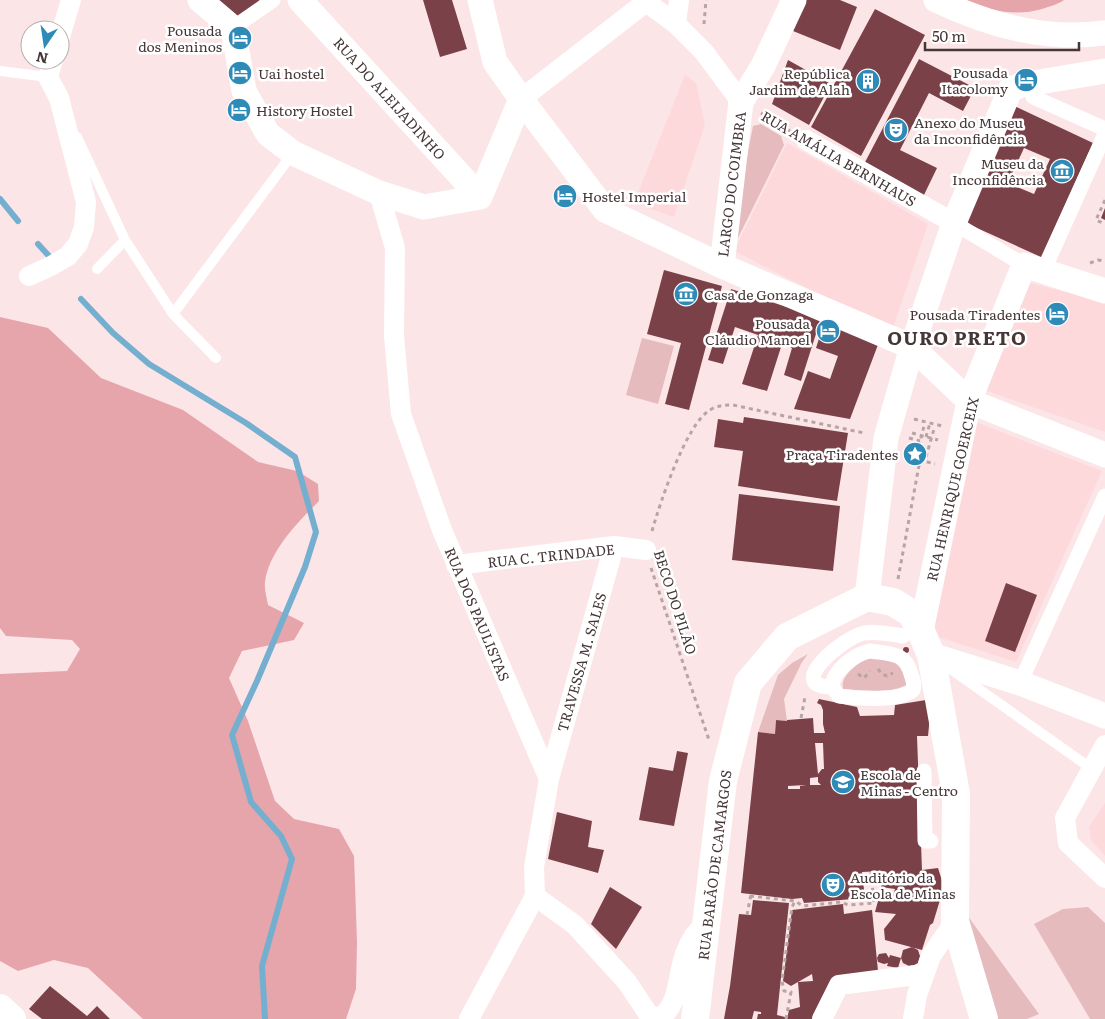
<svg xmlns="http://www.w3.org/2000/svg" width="1105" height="1019" font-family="Literata,serif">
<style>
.built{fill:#fed9db}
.green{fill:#e5bbbe}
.forest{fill:#e6a5aa}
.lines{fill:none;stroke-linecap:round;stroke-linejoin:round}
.stream{stroke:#74afd0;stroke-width:6}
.building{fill:#7a4248;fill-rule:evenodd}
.path{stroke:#b7a4a5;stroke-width:3;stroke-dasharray:4 4;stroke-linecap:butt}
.service{stroke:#fff;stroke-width:10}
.pedestrian{stroke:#fff;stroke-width:15}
.minor{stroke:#fff;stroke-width:20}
.tertiary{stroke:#fff;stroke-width:25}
.secondary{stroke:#fff;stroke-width:28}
.labels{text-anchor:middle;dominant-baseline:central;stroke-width:5;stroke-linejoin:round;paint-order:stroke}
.poi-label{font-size:14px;fill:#453738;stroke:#fff;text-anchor:end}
.street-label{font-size:14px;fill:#453738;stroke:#fff}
.district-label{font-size:19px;font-weight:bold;letter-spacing:1px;fill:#453738;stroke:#fff}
</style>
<rect width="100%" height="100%" fill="#fce5e7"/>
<path class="built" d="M685 75 696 83 705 125 674 217 634 203Z
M787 143 928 224 892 331 734 251Z
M1030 283 1105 302V432L978 388Z
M968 419 1102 471 1016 662 914 629Z
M1105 803V856L1091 840 1089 827Z"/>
<path class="green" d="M761 124 781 136 784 145 738 238 732 236 753 126Z
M642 338 674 346 658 404 626 395Z
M808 654 802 662 784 699 787 721 776 720 775 734 758 732 778 675 792 663Z
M868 657 901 663 908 681 906 685C886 695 864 691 843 689 840 675 858 664 868 657Z
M959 904 1039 1014 1027 1019H977Z
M1088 907 1105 923V1019H1090L1034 924 1063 909Z"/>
<path class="forest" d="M956 0H1064C1057 5 1050 6 1042 9 1011 18 986 8 956 0Z
M0 317 48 328 101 378 183 410 258 462 297 471 318 484 319 501C298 522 269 551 265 582 264 589 267 598 268 605L304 623 294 640 242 651 229 678 248 721 275 801 294 819 339 829 354 856 357 942 356 989 346 1019H143L88 968 54 960 18 971 0 961V674L67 671 80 649 72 640 6 636 0 628Z"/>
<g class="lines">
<path class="stream" d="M0 199 18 221
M38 244 49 256
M81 299 113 333 149 364 246 423 295 457 316 532 305 567 257 681 232 735 251 802 281 836 292 859 262 966 265 1019"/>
</g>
<path class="building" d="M214 0H260L238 22Z
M423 0H452L467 49 440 57Z
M806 0H840L857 7 840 50 793 31Z
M875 9 925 35 861 156 811 127Z
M919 59 975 88 963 111 929 93 900 150 937 168 923 197 863 166Z
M788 60 831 84 809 125 772 104Z
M1010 104 1093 143 1041 257 957 219ZM1024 148 1050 159 1034 194 1008 183Z
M1105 208V220L1101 218Z
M664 270 722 286 689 410 665 404 681 343 647 334Z
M731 289 821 318 801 381 784 375 792 348 782 344 767 391 742 384 758 335 735 327 723 364 708 360Z
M824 323 879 342 850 419 794 409 808 371 830 379 838 356 816 348Z
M744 417 848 433 837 501 738 486 743 451 714 447 718 419 743 423Z
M739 494 840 506 833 571 732 560Z
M1006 583 1037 595 1015 652 985 641Z
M903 650a3 3 0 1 1 6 0a3 3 0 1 1-6 0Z
M819 699 857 707 860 716 894 715 895 705 926 700 931 706 928 736H917L922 870 938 868 944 887 933 923 930 925 922 950 885 940 884 929 896 914 875 912 878 901 892 900 895 889 881 887 883 871 862 872 865 898 804 903 802 898 792 899 741 893 758 732 775 734 776 720 787 721V720L813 718 814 733H825L823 724V710L821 705 817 703ZM815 743H823L824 769H822L818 774ZM818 777V782L821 785H810V778ZM806 785 800 786V789H788V786Z
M677 751 688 753 674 826 639 820 649 767 673 771Z
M557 812 592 821 588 847 604 850 598 873 548 859Z
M610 887 642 907 616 949 591 924Z
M753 900 789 903 777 1015 785 1017V1019H757L758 1014H761V1012L754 1011 752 1019H724L730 986 739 914 751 915Z
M843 904 844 914 872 910 878 971 833 980 813 1019H787L789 1010 800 1007 798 982 791 986 783 981 792 910ZM812 974 813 981 798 982Z
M912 947 918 950 920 956 918 963 914 965 909 966 903 963 901 958 898 968 887 966 888 963 884 964 878 962 877 958 879 954 886 953 889 958 890 955 901 958 903 950Z
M50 986 87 1016 97 1006 110 1019H42L29 1009Z"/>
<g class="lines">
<path class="path" d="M704 24 706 0
M761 113 790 131
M1105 200 1096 220 1105 224
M1090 263 1098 260 1105 261
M914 419 942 426
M912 433 938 440
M926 437 930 423
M909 438 920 441
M917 454 924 426
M906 456 920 460 923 446
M926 457 934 429
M652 531C660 503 686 424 710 410 718 405 725 405 733 405L864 433
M651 568 709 740
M898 579 920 460 935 464
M878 669 882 674 887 676 893 673
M858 674 864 678 870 671
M801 718 805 697
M871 872 873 893
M750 896 795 901 803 906 841 902 848 905 874 903 873 893 901 892 932 898
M747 915 751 894
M786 1019 791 992 784 991 782 981 792 907 795 901"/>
<path class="service" d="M0 71 48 77
M77 137 125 240 173 314 216 358
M97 269 125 240
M173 314 293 153
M952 670 1092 769"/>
<path class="pedestrian" d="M233 28 273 0
M1033 97 1105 129
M954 223 1024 265
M1043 272 1105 134
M870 651C890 654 905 652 911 674 913 680 915 684 913 690 900 702 856 698 839 696L832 687C833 670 855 654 870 651Z
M1020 683 1105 496
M832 687C783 687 844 637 864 633 877 631 891 634 903 636
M924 771 925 841H931"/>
<path class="minor" d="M676 24 679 0
M60 37 71 0
M521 99 646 2 676 24 704 52 741 102
M806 140 954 223
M379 193 395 248 394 336 401 414 442 530 549 779 534 867 535 896 469 1019
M29 276 51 266 68 256 78 244 84 227 86 202 59 98 48 77 53 60
M456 565 614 546 646 550
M1105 745 1065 818 1068 843 1105 878
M549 779 614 546
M535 896 575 925 627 982 649 1015 659 1018C680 1006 677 975 685 954 690 940 696 932 707 921
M822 1019 839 985 924 974
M913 1019 917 995 931 956 955 921"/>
<path class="tertiary" d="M200 0 233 28 244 91 268 134 293 153 379 193 424 207 480 197
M300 0 480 197
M480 0 495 62 521 99 605 210 722 266 912 347 969 401 1105 455
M936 0C988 25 1047 41 1105 33
M480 197 521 99
M722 266 741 102 763 66 794 0
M867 597 886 438 912 347 954 223 1010 90 1021 85 1105 71
M921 631 969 401 1024 265 1105 291
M931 655 1020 683 1105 716"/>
<path class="secondary" d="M0 1008 12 1019
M695 1019 723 781 748 683 787 637 867 597 893 602 911 613 921 631 931 655 956 794 955 921 984 1019"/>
</g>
<defs>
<g id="hotel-disc" transform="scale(1.25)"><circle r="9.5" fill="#2e8ab6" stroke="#fff"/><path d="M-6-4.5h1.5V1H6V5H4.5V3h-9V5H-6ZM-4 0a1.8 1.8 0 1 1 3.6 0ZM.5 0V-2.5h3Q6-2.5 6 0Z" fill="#fff"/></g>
<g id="building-disc" transform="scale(1.25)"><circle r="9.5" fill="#2e8ab6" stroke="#fff"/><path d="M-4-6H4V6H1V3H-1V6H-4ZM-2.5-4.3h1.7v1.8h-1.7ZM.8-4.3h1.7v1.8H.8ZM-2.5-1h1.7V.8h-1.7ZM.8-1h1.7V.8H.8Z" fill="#fff"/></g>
<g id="theatre-disc" transform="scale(1.25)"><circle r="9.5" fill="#2e8ab6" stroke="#fff"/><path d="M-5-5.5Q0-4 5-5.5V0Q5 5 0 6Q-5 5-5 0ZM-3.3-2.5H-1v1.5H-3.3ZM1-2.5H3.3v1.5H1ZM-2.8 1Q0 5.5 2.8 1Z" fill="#fff"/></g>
<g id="museum-disc" transform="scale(1.25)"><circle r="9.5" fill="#2e8ab6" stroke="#fff"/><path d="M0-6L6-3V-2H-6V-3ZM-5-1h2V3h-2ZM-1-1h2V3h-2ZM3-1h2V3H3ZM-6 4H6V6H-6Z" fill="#fff"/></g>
<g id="sight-disc" transform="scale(1.25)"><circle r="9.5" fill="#2e8ab6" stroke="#fff"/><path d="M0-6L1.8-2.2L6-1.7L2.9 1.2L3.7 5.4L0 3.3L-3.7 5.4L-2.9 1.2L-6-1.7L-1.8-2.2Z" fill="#fff"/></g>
<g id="university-disc" transform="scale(1.25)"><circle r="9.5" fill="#2e8ab6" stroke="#fff"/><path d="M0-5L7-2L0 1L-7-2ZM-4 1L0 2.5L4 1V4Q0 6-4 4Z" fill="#fff"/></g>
</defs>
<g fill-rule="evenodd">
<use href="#hotel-disc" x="240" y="38"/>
<use href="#hotel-disc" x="240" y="73"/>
<use href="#hotel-disc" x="1026" y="80"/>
<use href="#building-disc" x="868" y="81"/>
<use href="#hotel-disc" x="239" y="110"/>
<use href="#theatre-disc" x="896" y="130"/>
<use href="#museum-disc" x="1062" y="171"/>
<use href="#hotel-disc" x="565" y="196"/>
<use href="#museum-disc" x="686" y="294"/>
<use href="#hotel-disc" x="1057" y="314"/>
<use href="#hotel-disc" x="828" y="331"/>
<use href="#sight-disc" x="915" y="454"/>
<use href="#university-disc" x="843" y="782"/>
<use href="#theatre-disc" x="833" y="885"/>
</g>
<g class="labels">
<g class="poi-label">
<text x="222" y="30">Pousada<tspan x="222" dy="16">dos Meninos</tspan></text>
<text x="1008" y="72">Pousada<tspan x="1008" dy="16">Itacolomy</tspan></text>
<text x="258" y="73" text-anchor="start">Uai hostel</text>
<text x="850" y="73">República<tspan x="850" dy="16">Jardim de Alah</tspan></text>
<text x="256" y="110" text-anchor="start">History Hostel</text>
<text x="914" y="122" text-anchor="start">Anexo do Museu<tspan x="914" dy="16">da Inconfidência</tspan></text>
<text x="1044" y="163">Museu da<tspan x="1044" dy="16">Inconfidência</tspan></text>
<text x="582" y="196" text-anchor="start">Hostel Imperial</text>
<text x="704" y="294" text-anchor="start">Casa de Gonzaga</text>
<text x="1040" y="314">Pousada Tiradentes</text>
<text x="810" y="323">Pousada<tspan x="810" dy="16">Cláudio Manoel</tspan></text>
<text x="898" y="454">Praça Tiradentes</text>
<text x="860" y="774" text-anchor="start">Escola de<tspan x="860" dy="16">Minas - Centro</tspan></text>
<text x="850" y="877" text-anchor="start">Auditório da<tspan x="850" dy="16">Escola de Minas</tspan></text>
</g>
<g class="street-label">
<text transform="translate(390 98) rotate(48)">RUA DO ALEIJADINHO</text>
<text transform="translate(839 158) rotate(30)">RUA AMÁLIA BERNHAUS</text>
<text transform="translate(731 184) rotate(-83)">LARGO DO COIMBRA</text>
<text transform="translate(952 489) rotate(-77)">RUA HENRIQUE GOERCEIX</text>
<text transform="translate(551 555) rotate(-6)">RUA C. TRINDADE</text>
<text transform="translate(676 602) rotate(72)">BECO DO PILÃO</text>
<text transform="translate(478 614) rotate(67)">RUA DOS PAULISTAS</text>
<text transform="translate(581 662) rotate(-74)">TRAVESSA M. SALES</text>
<text transform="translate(714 865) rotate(-83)">RUA BARÃO DE CAMARGOS</text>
</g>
<g class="district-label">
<text x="957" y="337">OURO PRETO</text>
</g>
</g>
<g transform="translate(45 45) rotate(193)"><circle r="24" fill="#ffffff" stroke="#b5afaf"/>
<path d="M0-4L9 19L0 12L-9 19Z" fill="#2e8ab6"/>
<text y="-8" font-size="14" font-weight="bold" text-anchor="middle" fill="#453738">N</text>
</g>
<path d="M925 42v8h154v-8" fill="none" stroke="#453738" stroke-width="2.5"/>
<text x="932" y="42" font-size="15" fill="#453738" stroke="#ffffff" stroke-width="4" paint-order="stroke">50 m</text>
</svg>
